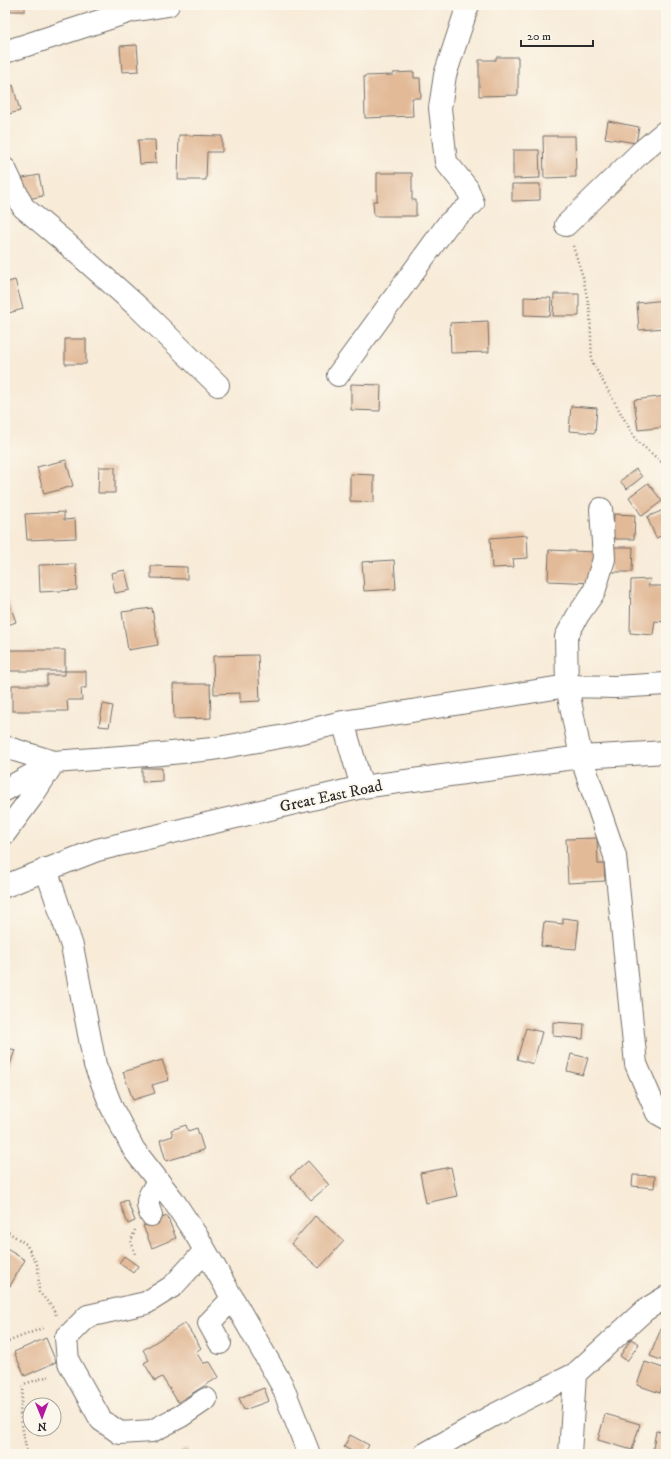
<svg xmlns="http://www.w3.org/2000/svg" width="671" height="1459" font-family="'IM FELL DW Pica',serif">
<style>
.building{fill:#e2ba98}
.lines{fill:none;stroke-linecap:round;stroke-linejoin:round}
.minor-casing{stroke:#736e68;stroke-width:24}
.highway-casing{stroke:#736e68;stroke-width:24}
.path{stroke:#736e68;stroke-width:2.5;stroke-dasharray:1 3;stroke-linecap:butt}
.minor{stroke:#fff;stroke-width:22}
.highway{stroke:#fff;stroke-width:22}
.labels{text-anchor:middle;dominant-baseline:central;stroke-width:4;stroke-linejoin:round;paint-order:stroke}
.street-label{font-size:16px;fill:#2b2b2b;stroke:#fbf7ec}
</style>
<rect width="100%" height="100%" fill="#fbf7ec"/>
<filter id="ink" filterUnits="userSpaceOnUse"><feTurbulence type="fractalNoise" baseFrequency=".025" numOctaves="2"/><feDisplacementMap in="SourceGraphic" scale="8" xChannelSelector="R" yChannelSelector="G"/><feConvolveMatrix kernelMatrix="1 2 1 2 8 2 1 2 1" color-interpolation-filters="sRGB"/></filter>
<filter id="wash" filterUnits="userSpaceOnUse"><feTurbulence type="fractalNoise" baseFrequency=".012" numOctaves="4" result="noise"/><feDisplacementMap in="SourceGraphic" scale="16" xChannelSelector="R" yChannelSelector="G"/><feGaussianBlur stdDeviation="0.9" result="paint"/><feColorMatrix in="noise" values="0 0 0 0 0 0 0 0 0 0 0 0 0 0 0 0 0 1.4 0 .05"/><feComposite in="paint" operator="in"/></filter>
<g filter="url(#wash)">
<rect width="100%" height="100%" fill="#f8ebd8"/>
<g id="blocks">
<path class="building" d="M10 5H25V11H10Z
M137 45 139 71 122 72 120 46Z
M496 57H518V95L479 96V60H496Z
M414 72V78H420L421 98H412L413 116 365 118 364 76 393 75V73Z
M13 85 20 111 5 115V87Z
M608 121 639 127 636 143 605 138Z
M179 135 222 136V152H207L206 180H178Z
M543 136H575L576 177 544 178Z
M138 140H155L156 163 140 164Z
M513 150H539L540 178 513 179Z
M377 173H412V200H416V216H374L373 201H377Z
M39 175 43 196 23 200 18 179Z
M512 184H540V200L512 201Z
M15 280 23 309 5 314V283Z
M554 294H579V316H553Z
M524 297 551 298 550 316 524 315Z
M666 300V328L639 330 637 303Z
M488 321 489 352 451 353 450 323Z
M65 339H86V364H65Z
M351 384 381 385 380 411 351 410Z
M666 396V427L638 430 634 400Z
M571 406 597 408 595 433 569 431Z
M66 460 73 486 44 494 37 467Z
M99 467H115V493H98Z
M636 469 642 477 627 489 620 481Z
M350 474 374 475V502L350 501Z
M648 483 662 501 642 516 629 497Z
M666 509V534L656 538 647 517Z
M64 512V520L75 519 76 538 27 540 25 514Z
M614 514 635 515 634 539H613Z
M527 535 528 558 513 559 514 567 492 568 490 538Z
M611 547H633L632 572H611Z
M549 550 596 552 594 583 548 581Z
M394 560 396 589 364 591 362 562Z
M76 564 77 590 40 592 39 565Z
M151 566 187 567V579L151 578Z
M125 570 130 590 115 593 111 573Z
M651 579 648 586H666V622L655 621 653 635 630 633 631 580Z
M8 600 16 622 5 626V601Z
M152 608 158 645 128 650 122 612Z
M6 650H65V671H7Z
M258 655 260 701 240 702V693L214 694 213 656Z
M65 671H86V688H81L82 700H67L68 711H12V685H47V675H65Z
M173 684H210L211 718 174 719Z
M103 704 113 706 109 727 99 726Z
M142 768H162V781L142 782Z
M597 838 598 864H604L605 881 568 883 566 839Z
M563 918 579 920 576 949 541 946 544 922 563 924Z
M553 1022 584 1024 583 1039 553 1036Z
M526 1028 542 1032 533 1064 517 1059Z
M5 1047 15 1050 5 1079Z
M571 1054 588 1058 583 1075 567 1071Z
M162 1060 169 1080 152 1085 155 1093 133 1100 123 1072Z
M186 1125 188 1131 197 1128 204 1150 166 1161 160 1140 173 1136 171 1130Z
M308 1161 329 1185 311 1200 290 1177Z
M451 1167 457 1196 426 1203 420 1173Z
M633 1175 655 1176 654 1188 632 1186Z
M127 1200 135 1221 128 1224 120 1203Z
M167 1216 176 1238 152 1248 143 1226Z
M315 1216 344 1241 319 1268 291 1244Z
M5 1248 25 1260 10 1286 5 1283Z
M124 1256 138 1266 133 1273 119 1263Z
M185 1323 201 1348 196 1352 203 1363 210 1362 219 1377 178 1402 162 1377 155 1381 144 1363 149 1360 143 1350Z
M662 1326 666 1328V1362L650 1356Z
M46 1338 56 1362 25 1376 14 1352Z
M631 1339 639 1344 627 1361 620 1356Z
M645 1362 666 1369V1377L660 1393 637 1385Z
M264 1388 269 1401 244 1410 239 1398Z
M605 1414 640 1424 632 1450 598 1440Z
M656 1431 666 1433V1454H652Z
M350 1435 369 1445 364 1454H357L344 1447Z
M187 1448 191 1454H177Z"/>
</g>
</g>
<g filter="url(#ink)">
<use href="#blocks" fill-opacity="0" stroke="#736e68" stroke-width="1"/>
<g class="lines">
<g class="minor-casing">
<path id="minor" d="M5 52 131 11 168 5
M5 169 23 207 66 243 138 307 218 385
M566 225 641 152 666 131
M338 375 448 224 473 203 467 188 446 162 440 108 445 75 468 5
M601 509 604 559 594 592 578 615 566 637 567 686 581 757 615 856 636 1064 657 1113 666 1118
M343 722 362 787
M5 747 54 762 161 754 213 749 285 736 343 722 567 686 615 687 666 684
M5 790 51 764
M5 833 31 798 54 762
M46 869 72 946 95 1065 112 1108 134 1150 173 1200 198 1238 282 1385 309 1454
M151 1215C144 1200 150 1194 158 1182
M205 1251 173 1286 146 1303 88 1316 66 1338 68 1361 101 1420 120 1433 152 1431 181 1416 206 1399
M220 1343 209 1323 232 1299
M425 1454 490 1417 575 1374 645 1310 666 1297
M570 1454 575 1374"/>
</g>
<g class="highway-casing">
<path id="highway" d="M5 886 97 850 362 787 581 757 666 752"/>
</g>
<path class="path" d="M573 246 583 277 590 312 592 362 636 440 666 466
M5 1230 26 1244 38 1266 39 1292 53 1308 56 1315
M135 1230 131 1241 135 1254
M5 1343 45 1327
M27 1454 20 1413 24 1384 49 1376
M96 1454 102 1449"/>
<use href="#minor" class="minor"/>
<use href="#highway" class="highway"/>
</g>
</g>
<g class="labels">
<g class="street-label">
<text transform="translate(331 796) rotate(-12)">Great East Road</text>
</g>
</g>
<rect width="671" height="1459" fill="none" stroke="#fbf7ec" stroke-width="20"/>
<g transform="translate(42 1417) rotate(179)"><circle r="19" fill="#fbf7ec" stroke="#a8a59f"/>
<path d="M0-3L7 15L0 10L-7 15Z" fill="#b5179e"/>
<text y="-6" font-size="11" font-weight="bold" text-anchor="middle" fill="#2b2b2b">N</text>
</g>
<path d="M521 40v6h72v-6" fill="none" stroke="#2b2b2b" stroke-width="2"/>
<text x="527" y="40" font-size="12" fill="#2b2b2b" stroke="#fbf7ec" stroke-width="3" paint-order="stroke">20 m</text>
</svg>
